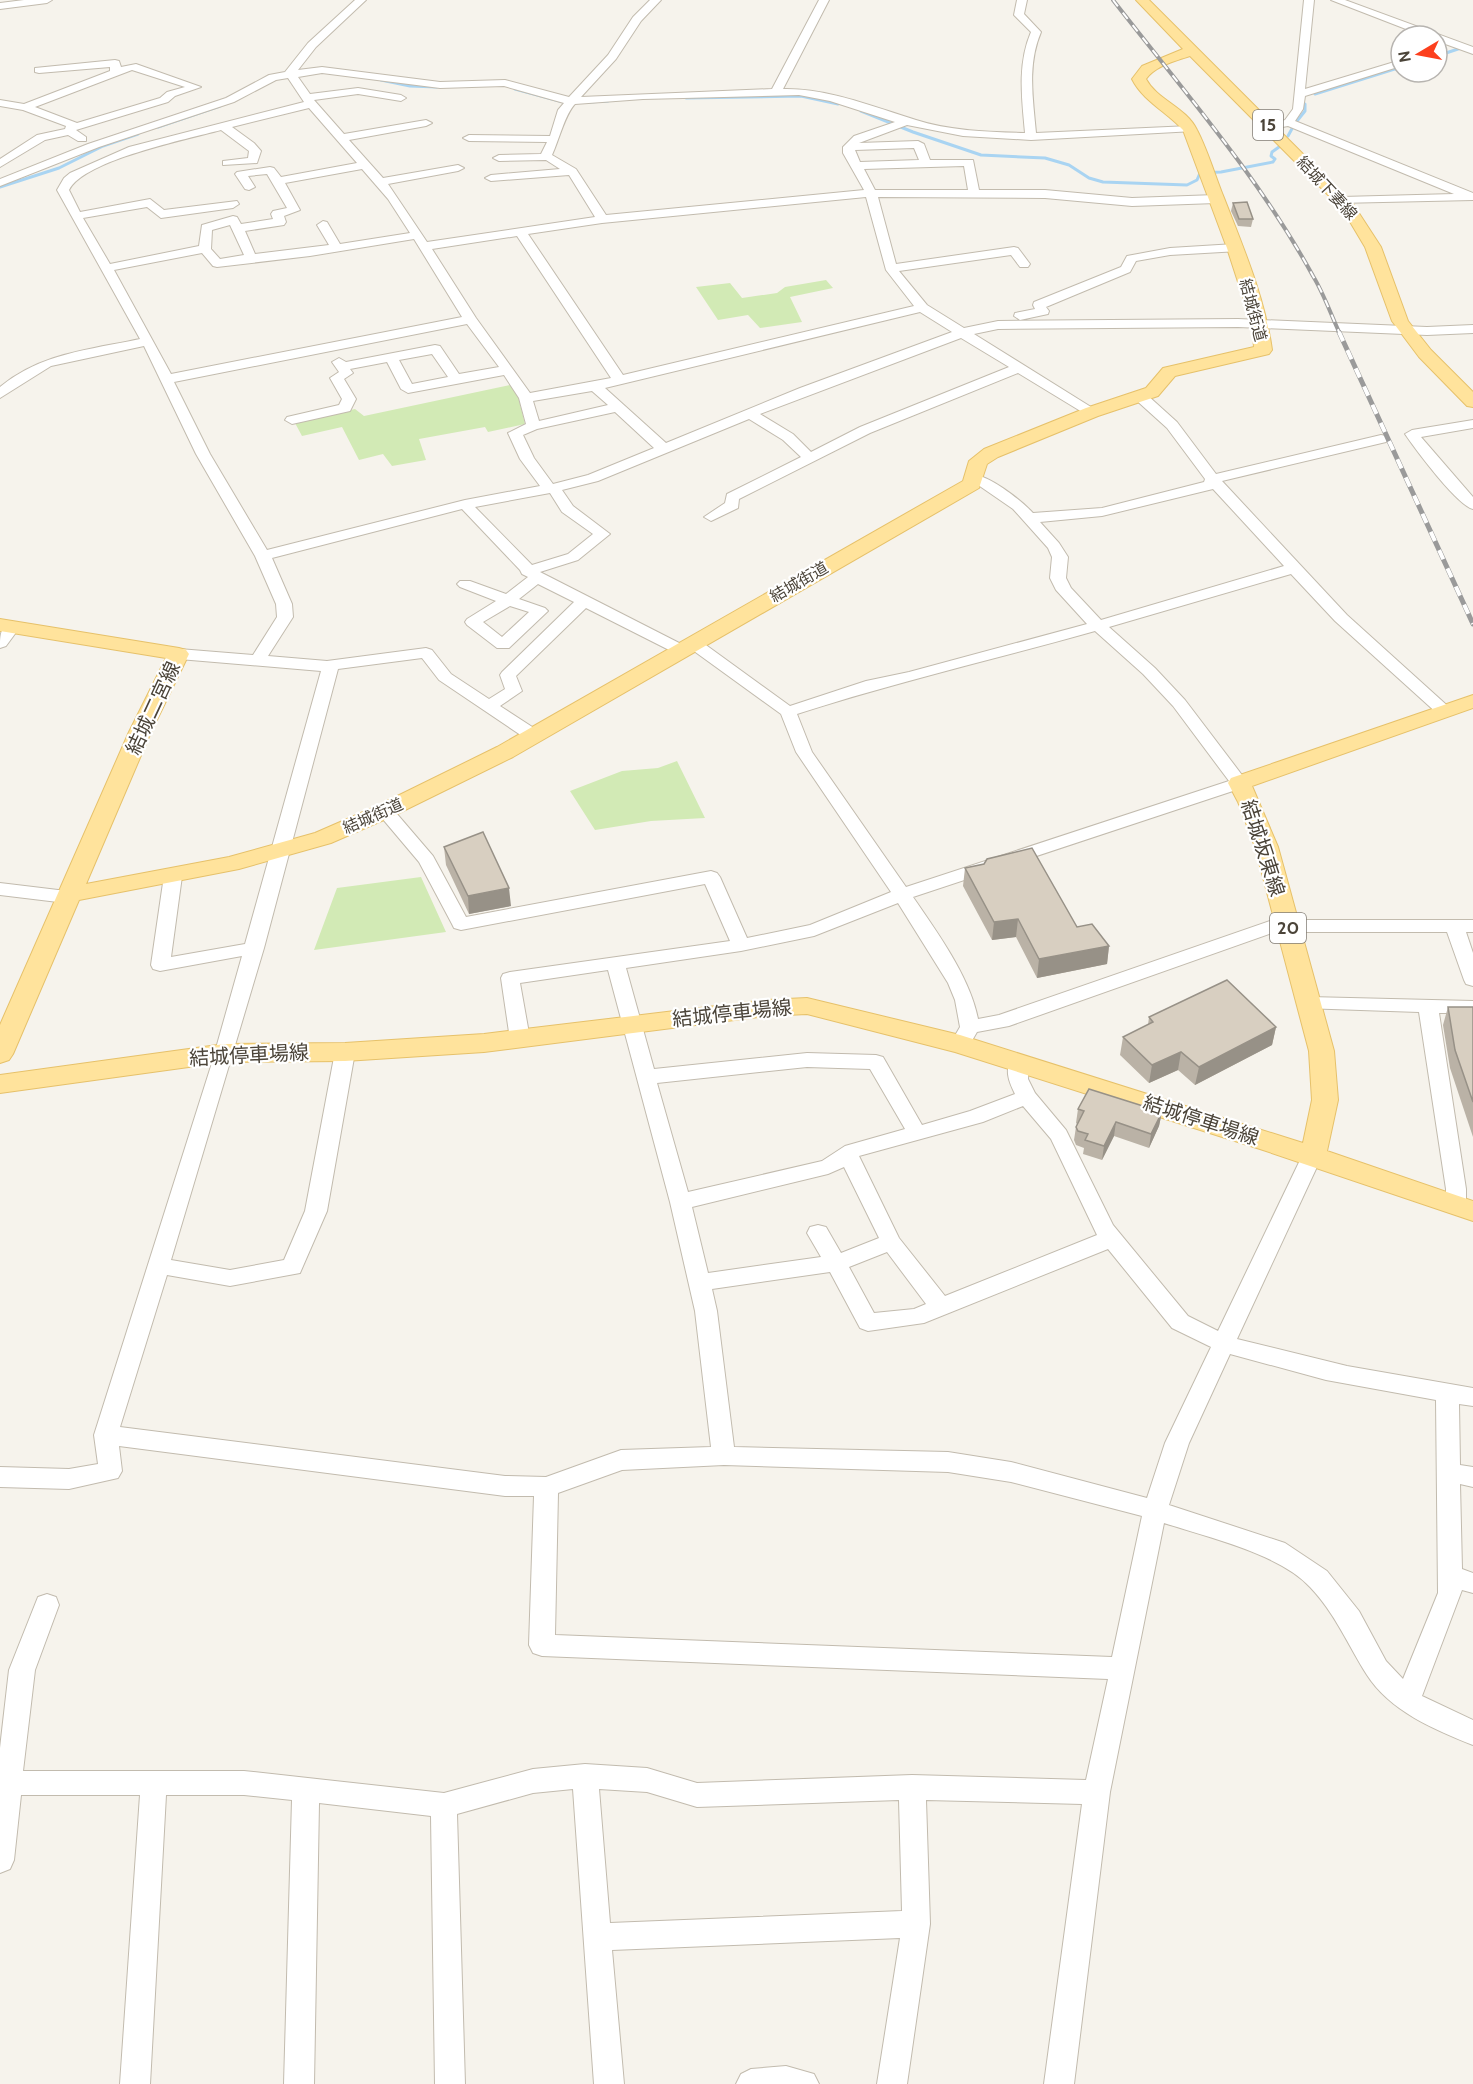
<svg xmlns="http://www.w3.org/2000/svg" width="1473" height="2084" font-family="Cabin,'Noto Sans JP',sans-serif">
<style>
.green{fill:#d2eab5}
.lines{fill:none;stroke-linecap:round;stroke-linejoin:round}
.stream{stroke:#a9d4f2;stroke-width:3}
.minor-casing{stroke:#c2bbae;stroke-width:2}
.major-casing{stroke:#e6c16a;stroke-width:2}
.minor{fill:#fff;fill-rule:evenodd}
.major{fill:#ffe39c;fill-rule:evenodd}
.rail-far1-casing{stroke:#9a9a9a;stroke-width:4}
.rail-casing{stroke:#9a9a9a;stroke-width:5}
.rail-far1{stroke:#fff;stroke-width:2;stroke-dasharray:8;stroke-linecap:butt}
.rail{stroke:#fff;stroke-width:4;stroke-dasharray:10;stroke-linecap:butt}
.wall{fill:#bab2a6}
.shaded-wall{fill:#979187}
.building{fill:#d8cfc1;stroke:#979187;stroke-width:1.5}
.labels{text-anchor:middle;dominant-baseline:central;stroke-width:4.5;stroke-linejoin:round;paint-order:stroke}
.far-street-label{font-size:16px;fill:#4b4439;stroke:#fff}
.shield{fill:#fff;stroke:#817c74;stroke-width:1.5}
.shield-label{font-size:18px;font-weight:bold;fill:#4b4439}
.street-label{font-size:20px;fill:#4b4439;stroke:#fff}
</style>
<rect width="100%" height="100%" fill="#f6f3ec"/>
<path class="green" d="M826 280 833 288 790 297 802 322 760 328 748 315 718 320 696 287 730 283 742 298 777 293 785 287Z
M515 384 525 424 488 432 485 427 419 439 426 460 392 466 383 454 359 460 342 427 302 436 295 423 355 409 364 416Z
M677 761 705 818 651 821 595 830 570 791 622 771 658 768Z
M421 877 446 932 314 950 337 888Z"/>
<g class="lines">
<path class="stream" d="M1437 56 1461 48
M381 80 410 86 437 87
M515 89 567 103 608 101
M1315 94 1401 67
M686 98 801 96 838 104
M861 111 913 132 981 155 1045 158 1069 165 1089 178 1103 182 1187 185 1197 180 1200 173 1221 172 1273 162 1275 159 1271 156 1272 152 1279 147
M1297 121 1305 111V104
M158 127 220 106
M1288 136 1294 125
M0 187 59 168 103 146 138 134"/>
<g class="minor-casing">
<path id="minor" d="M24 0H52L47 3 0 9V3Z
M355 0H366L316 47 298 70 322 67 440 82 505 80 569 97 608 55 633 17 650 0H661L641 21 616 59 581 97 772 89 819 0H829L783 89C828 88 874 107 916 120 950 131 990 132 1025 133 1022 99 1017 65 1031 32L1014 15 1017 0H1027L1024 14 1041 32C1027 65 1033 99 1036 133L1190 126 1194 127V131L1031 140 963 136 907 125 859 143 918 141 924 144 930 160H973L979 190H1045L1132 198 1216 195 1222 199 1216 203 1132 206 1045 198 878 197 896 264 1014 247 1018 248 1030 264 1028 267H1020L1011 255 899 271 927 305 964 328 998 321 1238 319 1427 327 1473 325V333L1427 335 1238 327 998 329 974 334 1099 412 1097 415H1087L1018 373 870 433 739 499 738 508 711 521 704 517 725 503 727 494 801 457 783 440 749 419 598 481 562 490 573 506 610 534 578 560 540 572 687 647 689 650 687 653H675L586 608 516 676 522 691 500 706 540 732 542 736 540 740H528L439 680 422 658 338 669 264 948 171 1260 230 1270 284 1260 305 1211 335 1052 338 1047 345 1045 352 1047 355 1052 327 1211 300 1273 230 1286 167 1275 120 1427 505 1476 546 1477 621 1450 711 1447 695 1311 670 1202 608 970 520 983 530 1039 527 1044 520 1046 513 1044 510 1039 501 978 503 974 510 972 730 941 705 884 461 930 454 928 452 924 419 862 376 811 379 807H391L433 856 466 917 711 871 717 873 720 877 747 938 810 925 891 892 796 752 781 714 687 646 685 643 687 640H699L790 706 866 681 909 672 1087 624 1056 590 1050 578 1052 557 1048 548 1013 509 968 478 970 475C985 471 1023 502 1033 513L1102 508 1204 482 1205 479 1167 428 1136 400 1134 397 1136 394H1146L1177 422 1216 474 1381 435 1386 436 1388 439 1386 442 1222 481 1347 615 1451 709 1453 712 1451 715H1439L1335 621 1291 574 1109 627 1155 668 1185 700 1245 779 1248 783 1245 787 913 897C937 932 970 977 978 1019L999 1015 1273 920H1473V932H1466L1473 953V986L1466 984 1464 980 1447 932H1275L1009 1026 977 1032 970 1044 963 1046 956 1044 953 1039 960 1027 955 1000 948 983 898 903 814 936 741 951 626 968 654 1069 807 1053 876 1055 883 1057 922 1125 970 1111 1015 1094C1009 1082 1004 1070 1012 1057L1019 1055 1026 1057 1029 1062 1028 1079 1035 1093 1066 1130 1113 1225 1188 1316 1218 1331 1302 1156 1305 1151 1312 1149 1319 1151 1322 1156 1237 1339 1347 1366 1473 1388V1406L1459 1404 1460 1465 1473 1467V1487L1460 1484 1462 1569 1473 1573V1593L1462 1590 1422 1696 1473 1720V1745C1435 1730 1390 1711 1367 1675 1348 1645 1335 1613 1310 1587 1280 1554 1207 1537 1164 1523L1110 1792 1074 2084H1044L1082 1804 926 1800 930 1924 907 2084H877L900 1938 612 1950 624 2084H594L573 1789 533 1793 457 1814 465 2084H435L431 1816 319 1803 314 2084H284L292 1800 244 1795H166L150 2084H120L140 1795H21L14 1860 10 1869 0 1873V1748L9 1670 38 1597 47 1594 56 1597 59 1605 35 1670 23 1771H244L444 1793 533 1769 585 1764 647 1768 697 1783 912 1775 1086 1780 1108 1679 542 1656 533 1653 529 1645 534 1496H505L119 1446 122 1471 118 1478 69 1489 0 1487V1467L69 1469 98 1464 94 1435 211 1066 242 956 160 971 153 969 151 965 164 876 167 872H179L182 876 171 957 245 944 321 671 179 659 171 654 179 649 253 655 277 617 276 604 255 556 196 454 144 346 51 366 0 398V387C41 353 89 350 140 339L57 190 64 178 70 173 129 147 304 102 288 78 276 80 234 102 99 147 0 186V179L88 144 226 98 269 75 285 72 308 43ZM322 73 440 88 504 86 564 103 558 110 550 136 469 135 463 138 469 141 547 142 541 154 499 155 493 158 499 161 546 160 560 169 491 175 485 178 491 181 569 175 595 217 427 242 388 184 458 171 464 168 458 165 383 178 349 140 426 126 432 123 426 120 344 134 314 100 358 94 401 101 406 98 401 95 358 88 310 94 298 77ZM799 95 830 101 895 122 854 136 843 147V153L864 190 606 215 576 169 552 155C559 140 565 114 575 104L643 99ZM309 108 357 163 281 177 274 168 270 167 237 172 235 174 245 189 249 190 255 187 248 176 267 174 287 208 273 211 271 214 273 219 241 224 237 217 233 216 202 225 199 246 110 264 83 218 147 207 161 218 233 208 239 204 237 201 164 210 150 199 80 212 69 190C84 160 188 139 221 130L249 151 248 158 223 161V165L257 163 261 151 254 143 232 127ZM914 148 919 160 860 162 855 150ZM964 166 968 190H875L864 169ZM362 169 388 199 410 233 340 244 327 222 323 221 317 225 329 245 255 254 245 231 284 225 286 222 284 216 300 210 285 183ZM866 197 886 270 914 306 623 375 528 234 602 223ZM230 225 244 255 220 259 211 249 212 230ZM517 236 611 378 530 393 476 318 432 249ZM414 239 462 317 171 374 114 270 202 253 213 266 217 267 310 256ZM920 312 952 332 800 388 666 443 605 388ZM467 324 499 367 459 374 440 346 435 345 346 362 339 358 332 362 339 372 330 378 342 399 339 405 287 417 285 420 292 424 350 411 356 399 344 379 353 373 350 369 387 362 401 389 408 393 504 375 519 398 526 424 508 433 520 459 540 486 465 500 267 550 210 454 174 382ZM961 338 1009 367 860 427 811 452 793 434 760 414ZM432 354 448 377 412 384 399 360ZM592 391 608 405 539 421 533 401ZM615 412 654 448 588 475 553 484 534 458 523 435 537 429ZM1213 489 1284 566 1101 620 1071 588 1066 578 1068 557 1059 543 1040 522 1102 516ZM550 493 562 512 593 534 568 554 532 565 475 507ZM462 509 520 570 522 574 528 577 506 594 470 581H460L457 584 460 587 496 601 467 619 465 622 467 625 497 648H509L548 611 545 608 519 599 538 584 574 602 502 672 500 675 505 689 489 699 451 674 432 650 426 648 327 661 268 656 293 617 292 604 272 558ZM510 606 529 612 502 637 483 622ZM1095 631 1143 674 1173 706 1229 781 906 887 812 752 797 714C895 682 996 659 1095 631ZM807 1067 870 1069 905 1129 845 1146 822 1161 688 1192 657 1083ZM1023 1106 1051 1139 1097 1235 945 1296 899 1238 859 1156 983 1122ZM844 1167 879 1238 841 1253 826 1227 818 1225 810 1227 807 1233 821 1257 708 1273 692 1207 828 1174ZM1108 1249 1172 1328 1211 1347 1165 1443 1147 1498 1011 1462 948 1452 734 1447 717 1311 712 1289 830 1272 860 1328 868 1331 924 1323ZM887 1252 926 1304 914 1309 874 1313 849 1267ZM1230 1354 1326 1380 1436 1400 1438 1593 1403 1679 1386 1661 1359 1611 1327 1571 1285 1543 1169 1505 1189 1443ZM724 1465 948 1472 1011 1482 1142 1516 1112 1657 555 1635 558 1493 622 1470ZM599 1789 647 1792 697 1807 899 1800 902 1911 610 1923Z
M1304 0H1314L1305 89 1401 60V66L1305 96 1303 109 1295 121 1473 193V200L1338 203V199L1342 197 1454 194 1288 126 1266 130V126L1285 120 1293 109Z
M1331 0H1345L1473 47V54L1437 41V36H1424Z
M115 60 119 61 121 67 136 64 201 87 175 96 168 102 76 130 86 137V141H78L68 135 45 140 0 167V159L37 135 65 129 66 126 23 110 0 106V100L24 104 110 71V67L39 73 35 72V68ZM132 70 185 87 167 92 160 98 77 123 35 107Z
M1235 244 1241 248 1239 251 1170 255 1136 261 1130 272 1046 307 1049 311 1048 314 1020 320 1014 316 1015 313 1035 309 1033 305 1034 302 1121 267 1127 256 1170 248Z
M1473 420V428L1421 437 1473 497V509C1457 505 1416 450 1405 434L1412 430Z
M12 622 20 627 6 646 0 648C0 637 0 625 12 622Z
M0 883 58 890H76L79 894 76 898 58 902 0 895Z
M1309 997 1473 1001V1013H1439L1466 1189V1205L1463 1210 1456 1213 1449 1210 1446 1205V1189L1419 1012 1302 1008 1299 1003 1302 998Z
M786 2066 814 2074 819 2084H736L741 2074 751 2069Z"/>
</g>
<g class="major-casing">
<path id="major" d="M1136 0H1149L1353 204 1381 247 1408 321 1431 350 1473 392V407L1467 406 1419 357 1392 321 1365 247 1343 210 1190 56C1175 61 1155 66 1146 79 1157 100 1186 107 1197 130 1208 151 1215 176 1224 198 1243 247 1265 298 1272 350L1269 354 1175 376 1158 396 1098 416 998 457 987 464 979 488 513 757 393 816 331 843 239 869 79 900 13 1054 9 1060 0 1063V1025L129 732 166 658 0 631V619L179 648 186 650 189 654 151 732 86 884 229 857 315 833 377 806 497 747 963 481 969 461 984 449 1086 408 1146 388 1163 368 1254 347 1252 325 1227 248 1183 130C1167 112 1143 101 1132 79L1142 66 1183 49Z
M1473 695V708L1252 786 1278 847 1334 1051 1338 1100 1327 1151 1473 1201V1221L1260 1149 955 1052 807 1014 766 1016 484 1052 345 1061 225 1062 0 1093V1075L225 1044 345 1043 484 1034 766 1000 807 998 960 1035 1303 1143 1312 1100 1309 1051 1255 847 1238 802 1228 783 1231 778Z"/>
</g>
<use href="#minor" class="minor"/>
<use href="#major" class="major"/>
<g class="rail-far1-casing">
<path id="rail-far1" d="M1113 0C1182 89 1259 177 1313 276 1324 294 1331 315 1340 334"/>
</g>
<g class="rail-casing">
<path id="rail" d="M1339 332 1473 624"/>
</g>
<use href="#rail-far1" class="rail-far1"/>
<use href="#rail" class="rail"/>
</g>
<path class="wall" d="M1233 203 1253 219 1251 227 1238 226 1231 211Z
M444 847 511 906 469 914 446 865Z
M984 864 1077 927 1109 946 1107 964 1037 978 1016 937 992 940 963 886 965 868Z
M1448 1007H1473V1137L1450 1068 1443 1025Z
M1149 1017 1276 1027 1272 1045 1195 1085 1178 1070 1149 1083 1120 1055 1123 1037 1148 1025Z
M1078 1109 1162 1112 1159 1126 1149 1148 1114 1136 1102 1160 1083 1154 1084 1148 1076 1145 1074 1140 1076 1127 1077 1124 1076 1123Z"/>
<path class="shaded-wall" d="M509 888 511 906 469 914 468 896Z
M1018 919 1016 937 992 940 994 922Z
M1109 946 1107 964 1037 978 1039 959Z
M1276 1027 1272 1045 1195 1085 1199 1067Z
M1181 1052 1178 1070 1149 1083 1152 1065Z
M1162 1112 1159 1126 1149 1148 1151 1134Z
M1116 1122 1114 1136 1102 1160 1104 1146Z"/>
<path class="building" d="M1247 202 1253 219H1239L1233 203Z
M483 832 509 888 468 896 444 847Z
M1032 848 1077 927 1092 924 1109 946 1039 959 1018 919 994 922 965 868 984 864 987 859Z
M1227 980 1276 1027 1199 1067 1181 1052 1152 1065 1123 1037 1153 1022 1149 1017Z
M1448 1007H1473V1102L1455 1050Z
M1089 1089 1162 1112 1151 1134 1116 1122 1104 1146 1085 1140 1088 1134 1078 1131 1076 1127 1084 1111 1078 1109Z"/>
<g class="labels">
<g class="far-street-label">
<text transform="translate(1327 188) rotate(47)">結城下妻線</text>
<text transform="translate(1253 310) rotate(75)">結城街道</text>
<text transform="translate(799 582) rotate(-30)">結城街道</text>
<text transform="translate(373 816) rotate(-24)">結城街道</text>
</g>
<g class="shield">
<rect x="1253" y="110" width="30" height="30" rx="4.5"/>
<rect x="1270" y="913" width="36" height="30" rx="4.5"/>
</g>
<g class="shield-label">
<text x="1268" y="125">15</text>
<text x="1288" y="928">20</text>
</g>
<g class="street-label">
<text transform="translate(153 708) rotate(-65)">結城二宮線</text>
<text transform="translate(1263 848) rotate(72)">結城坂東線</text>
<text transform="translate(732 1013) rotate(-6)">結城停車場線</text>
<text transform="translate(249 1055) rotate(-3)">結城停車場線</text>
<text transform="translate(1201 1120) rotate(18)">結城停車場線</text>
</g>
</g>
<g transform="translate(1419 54) rotate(260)"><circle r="28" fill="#ffffff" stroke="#b7b4b0" stroke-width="1.5"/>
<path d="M0-4.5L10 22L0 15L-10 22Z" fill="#fc3f1d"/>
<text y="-9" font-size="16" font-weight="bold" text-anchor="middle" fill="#4b4439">N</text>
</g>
</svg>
